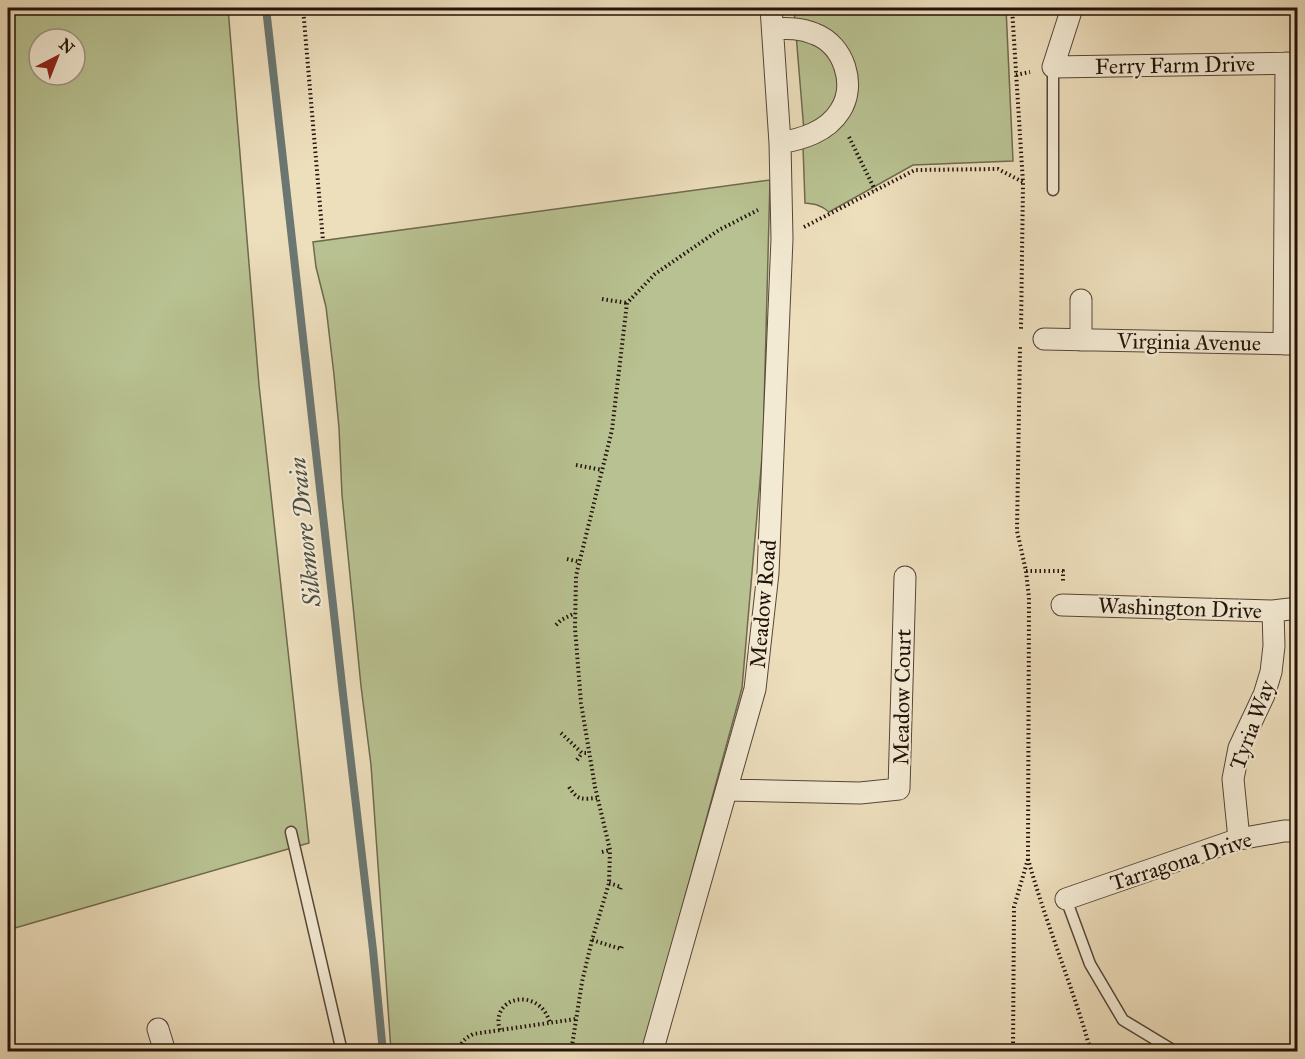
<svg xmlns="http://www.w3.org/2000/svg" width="1305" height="1059" font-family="'IM FELL Great Primer',serif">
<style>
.green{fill:#b8c191;stroke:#6e6a4e;stroke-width:1.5;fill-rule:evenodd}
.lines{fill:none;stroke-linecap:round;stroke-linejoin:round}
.stream{stroke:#6b7772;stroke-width:8}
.service-casing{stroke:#564536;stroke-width:13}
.minor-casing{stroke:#564536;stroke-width:23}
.path{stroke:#23120a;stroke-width:4;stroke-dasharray:1.5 3;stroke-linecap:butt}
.service{stroke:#f3ead3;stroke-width:10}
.minor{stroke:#f3ead3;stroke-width:21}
.labels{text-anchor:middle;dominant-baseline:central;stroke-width:4.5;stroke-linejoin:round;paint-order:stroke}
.street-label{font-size:22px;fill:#23120a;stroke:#f3ead3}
.water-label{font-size:24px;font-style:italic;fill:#4d4d47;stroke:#f3ead3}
</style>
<rect width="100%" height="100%" fill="#eddebc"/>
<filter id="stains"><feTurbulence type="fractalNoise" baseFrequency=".00333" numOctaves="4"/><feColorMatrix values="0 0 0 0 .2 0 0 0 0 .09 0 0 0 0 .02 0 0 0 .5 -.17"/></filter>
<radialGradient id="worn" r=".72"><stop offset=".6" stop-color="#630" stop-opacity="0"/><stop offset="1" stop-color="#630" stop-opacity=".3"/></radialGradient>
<path class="green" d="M20 8H228L259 385 309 843 8 930V13ZM39 39H75V75H39Z
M793 8H1006L1013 161 913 165 829 212C821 205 815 204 805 203L803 147 856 87 795 19Z
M796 34 806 35 838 62 839 102 804 131Z
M770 180 763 446 742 688 643 1051H391L371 765 361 686 342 495 339 428 334 375 326 307 316 267 313 242Z"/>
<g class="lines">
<path class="stream" d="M266 8 343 694 373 950 383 1052"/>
<g class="service-casing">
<path id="service" d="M1053 67V190
M291 832 342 1052
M1066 899 1090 964 1123 1020 1176 1052"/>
</g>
<g class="minor-casing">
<path id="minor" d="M1072 8 1053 67 1298 63
M773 29C788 28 801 28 815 34 844 45 857 85 840 111 827 132 802 139 780 143
M1044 339 1298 344
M1081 340V300
M1284 344 1286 63
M1062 605 1273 611 1298 608
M727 790 860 793 899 789 905 577
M1239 839 1233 779 1239 748 1264 695 1271 672 1274 646 1273 611
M1066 899 1239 839 1284 831H1298
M158 1029 165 1052
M652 1052 755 689 768 573 782 239 780 143 771 8"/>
</g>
<path class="path" d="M303 8 323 241
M1012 8 1023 183 1021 330
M1016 75 1030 72
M849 137 875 190
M804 227 915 170 998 169 1023 182
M602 299 627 303
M576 465 602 470
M567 559 580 562
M1026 571H1063V582
M556 625 561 620 575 613
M561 733 582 753H589
M577 760 582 753
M569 787C578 801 582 799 597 798
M602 852 610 850
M1028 859C1046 924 1073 987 1091 1052
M609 883 621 887 620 890
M592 940 621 949 622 946
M500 1030C489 997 539 985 550 1023
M458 1052C461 1042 464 1039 473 1034L576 1019
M571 1052 582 982 592 940 609 883 610 850 595 787 581 703 575 628 576 576 612 430 627 303 655 274 719 230 758 210
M1013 1052 1014 907 1028 859 1029 598 1026 571 1017 531 1020 347"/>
<use href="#service" class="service"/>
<use href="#minor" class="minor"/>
</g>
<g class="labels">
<g class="street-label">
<text transform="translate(1175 65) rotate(-1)">Ferry Farm Drive</text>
<text transform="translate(1189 342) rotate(1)">Virginia Avenue</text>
<text transform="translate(763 604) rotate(-85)">Meadow Road</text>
<text transform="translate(1180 608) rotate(2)">Washington Drive</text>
<text transform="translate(902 697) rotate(-89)">Meadow Court</text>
<text transform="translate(1252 725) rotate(-70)">Tyria Way</text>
<text transform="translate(1181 861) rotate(-18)">Tarragona Drive</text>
</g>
<g class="water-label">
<text transform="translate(305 532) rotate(-96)">Silkmore Drain</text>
</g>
</g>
<rect width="1305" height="1059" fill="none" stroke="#eddebc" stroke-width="30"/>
<rect x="9" y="9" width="1287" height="1041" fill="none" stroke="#23120a" stroke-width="3"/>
<rect x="15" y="15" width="1275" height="1029" fill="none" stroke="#23120a" stroke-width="1.5"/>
<g transform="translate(57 57) rotate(42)"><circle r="28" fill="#f3ead3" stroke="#a09483" stroke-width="1.5"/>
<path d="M0-4.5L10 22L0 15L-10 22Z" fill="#8f2418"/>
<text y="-9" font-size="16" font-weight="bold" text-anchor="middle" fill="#23120a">N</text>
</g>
<rect width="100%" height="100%" filter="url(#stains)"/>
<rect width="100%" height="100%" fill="url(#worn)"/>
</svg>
